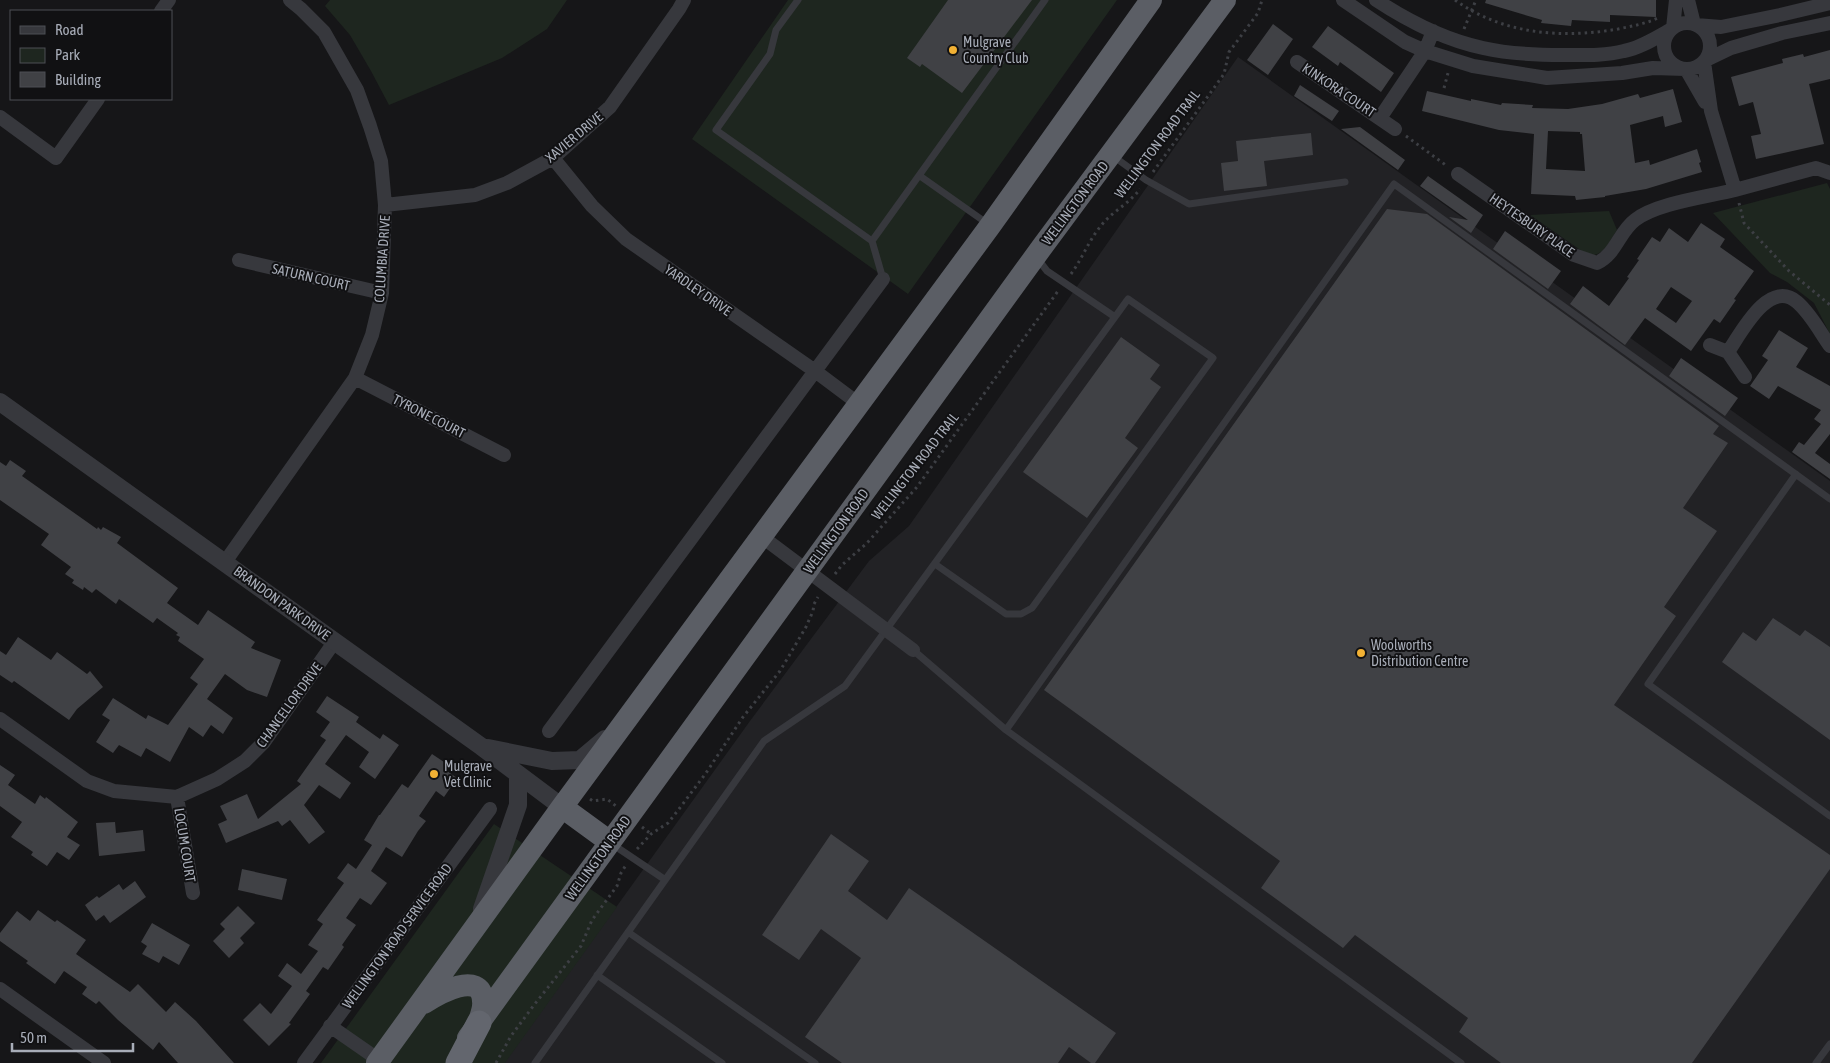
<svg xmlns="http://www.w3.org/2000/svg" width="1830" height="1063" font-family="'Asap Condensed',sans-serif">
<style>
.built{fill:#222225}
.green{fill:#1e261f}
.building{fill:#404145;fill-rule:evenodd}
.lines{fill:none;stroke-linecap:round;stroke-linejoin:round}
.path{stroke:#3d3f44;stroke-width:3;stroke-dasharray:2.5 4;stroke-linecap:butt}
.service{stroke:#37383d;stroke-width:7}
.minor{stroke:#37383d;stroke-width:14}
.tertiary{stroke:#37383d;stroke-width:18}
.trunk{stroke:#5b5e65;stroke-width:22}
.motorway{stroke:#63666e;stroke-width:25}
.poi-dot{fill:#f2b134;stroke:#111113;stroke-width:2}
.labels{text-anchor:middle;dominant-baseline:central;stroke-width:4;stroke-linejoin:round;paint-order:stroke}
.poi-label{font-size:14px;fill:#a8adb8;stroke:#111113;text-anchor:start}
.street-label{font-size:14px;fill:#a8adb8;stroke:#111113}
</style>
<rect width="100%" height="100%" fill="#161618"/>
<path class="built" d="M1238 57 1830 481V1063H504L750 721 869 561 909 526Z"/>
<path class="green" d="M330 0H567L547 29 502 58 389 105 371 71 350 35 325 6Z
M788 0H1117L908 294 692 139Z
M1827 183 1830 189V334L1814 303 1787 282 1770 273 1713 213Z
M1609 211 1617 230C1609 242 1605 255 1589 256L1530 215Z
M494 824 617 907 505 1063H321Z"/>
<path class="building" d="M948 0H1032L962 93 922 64 920 67 907 58Z
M1486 0H1656V17L1610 15V22L1572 20 1571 26 1541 23 1542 20 1485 3Z
M1273 24 1293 39 1268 75 1247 60Z
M1328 26 1394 73 1381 92 1340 62 1338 66 1312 47Z
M1830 50V79L1809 84 1824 144 1756 159 1751 136 1761 134 1753 102 1739 106 1731 77 1783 63 1782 59 1803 54 1804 57Z
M1300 85 1339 111 1332 121 1294 96Z
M1673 89 1682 122 1665 127 1663 116 1630 125 1635 163 1649 160 1650 165 1697 149 1701 162 1699 163 1702 172 1646 189 1605 196V197L1576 200 1575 196 1531 194 1534 134 1499 130 1422 111 1427 91 1471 101V99L1501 105 1502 103 1533 105 1532 108 1568 109 1602 104 1638 94 1640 98ZM1548 131 1580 132V134H1582L1585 171 1546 169Z
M1360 127 1405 160 1398 170 1341 129Z
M1311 133 1313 155 1264 161 1267 186 1224 191 1221 163 1238 161 1236 141Z
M1428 176 1483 215 1471 233 1449 217 1468 220 1420 186Z
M1387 209 1427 214 1719 426 1713 434 1728 443 1683 508 1717 531 1664 607 1676 616 1614 705 1830 855V869L1692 1063H1501L1459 1032 1468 1018 1355 935 1343 948 1261 888 1280 861 1044 690Z
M1701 223 1725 239 1720 247 1754 271 1734 299 1736 300 1720 323 1714 319 1691 351 1645 318 1625 345 1570 304 1583 286 1609 306 1629 278 1627 277 1639 260 1637 259 1652 237 1660 242 1669 228 1688 242ZM1671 287 1692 301 1676 323 1656 309Z
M1505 231 1561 271 1548 289 1493 249Z
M1779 330 1808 348 1796 367 1830 386V434L1815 453 1830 464V479L1792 452 1799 442 1804 445 1821 424 1814 419 1821 410 1778 386 1769 399 1750 386 1768 360 1762 356Z
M1121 337 1160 365 1150 379 1161 387 1125 438 1138 448 1087 518 1023 472Z
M1681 358 1738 398 1725 416 1669 376Z
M10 460 26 471 22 476 97 529 98 527 101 530 103 527 121 537 117 543 178 588 167 603 198 625 208 610 255 642 251 648 281 660 267 697 247 690 225 674 207 699 233 718 223 734 211 725 203 737 189 727 170 762 146 748 141 757 119 745 113 753 96 742 110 720 102 715 113 698 146 719 148 715 168 725 198 684 190 678 204 659 178 641 180 637 176 635 178 633 157 618 153 623 119 599 116 604 96 589 92 593 84 587 83 590 72 583 74 580 65 574 71 567 41 545 49 534 0 500V462L6 466Z
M1773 618 1800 636 1805 630 1830 647V740L1722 662 1743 632 1756 641Z
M18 637 51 660 57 652 87 674 90 671 103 687 77 709 69 720 14 681 12 683 0 675V651L6 655Z
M327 696 359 717 356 722 380 739 383 734 399 745 375 779 359 767 369 752 346 735 325 764 351 783 340 799 319 785 304 805 325 832 309 844 290 820 282 826 278 821 226 843 218 824 227 820 220 806 247 794 258 819 301 784 297 781 326 740 320 736 330 722 316 712Z
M432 754 450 766 447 771 457 778 444 797 436 791 419 816 426 821 418 831 402 857 386 847 371 871 387 883 371 905 360 898 346 918 356 925 342 945 344 947 328 970 323 967 306 991 310 994 289 1023 291 1024 269 1046 243 1020 260 1003 271 1014 292 986 278 976 287 963 301 974 318 951 308 945 323 924 317 920 344 883 337 878 348 863 356 869 372 845 364 840 379 815H380L402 784 408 788Z
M0 765 15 775 8 785 35 804 40 795 45 799 46 797 78 822 67 837 80 845 69 860 57 852 47 866 31 855 33 852 11 837 22 822 0 806Z
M115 822 116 833 143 830 145 851 99 856 96 823Z
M831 834 869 861 848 891 887 920 909 888 1116 1033 1095 1063H1091L1069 1047 1058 1063H842L805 1037 861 958 821 929 799 960 762 935Z
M242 869 287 879 282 900 238 890Z
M135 881 146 897 110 923 104 915 96 921 85 905 97 896 99 898 119 884 123 890Z
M238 906 255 923 240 938 244 943 229 958 213 941 225 929 220 924Z
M38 910 55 922 57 920 86 940 76 954 130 992 138 984 166 1012 175 1002 196 1021 234 1063H178L159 1042 153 1050 118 1020 99 1001 96 1004 82 994 87 987 64 971 55 984 26 963 28 961 0 941V933L17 911 30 921Z
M152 923 190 945 179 965 163 956 159 963 142 954 147 946 141 942Z"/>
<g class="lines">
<path class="path" d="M1455 0C1502 34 1561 39 1618 29 1632 26 1645 24 1658 18
M1464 29 1476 0
M1444 88 1448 73
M1406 136 1447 166
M1153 172 1224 74 1229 52 1258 13 1262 0
M1739 203 1744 223 1789 271 1830 305
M1071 274C1082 259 1088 242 1100 227 1111 212 1129 204 1140 189
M835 574 842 565 867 543 917 487 1058 291
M590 799 593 801 607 799 616 806
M642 827 651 834
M637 849 651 834 668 823 679 809 706 773 743 717 780 671 806 627 813 611 814 604 818 597
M496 1063 511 1036 534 1005 581 946 592 920 617 886 621 873 626 865"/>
<path class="service" d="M798 0 776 30 770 54 716 130 872 241 1045 0
M1113 156 1146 180 1189 204 1345 182
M920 176 988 224
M872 241 883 279
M1796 474 1648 684 1830 816
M935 564 1006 614H1021L1032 608 1213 358 1128 299 1115 317 1047 271 1037 258
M913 650 1006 730 1461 1063
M1006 730 1394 184 1830 499
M612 844 664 879
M628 932 815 1063
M597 975 722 1063
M535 1063 764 741 845 686 1115 317
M1816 1063 1830 1044"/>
<path class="minor" d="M1343 0 1405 42 1425 51 1473 66 1547 78 1622 73 1653 68 1685 69
M1376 0C1408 21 1445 40 1483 48 1509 54 1536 55 1563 55 1583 55 1604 56 1624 51 1641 48 1657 37 1672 29
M1688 0 1694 24
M161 11 169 0
M1664 46a23 23 0 1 1 46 0a23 23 0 1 1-46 0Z
M1696 25 1721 27 1780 15 1830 3
M1673 28 1676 0
M1706 60 1731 48 1782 33 1830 23
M1297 62 1395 129
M1704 62 1711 111 1735 190 1816 168 1830 173
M1686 69 1705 102
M0 117 56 158 98 99
M1380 118 1425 51 1433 31
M553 158 592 206 626 239 815 371 859 404
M1458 174 1574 255 1597 263C1616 254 1619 232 1635 220 1657 203 1707 197 1735 190
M385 205 475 195 507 183 553 158 610 107 679 9 684 0
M239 260 382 293
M1710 345 1728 352 1745 377
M1728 352C1741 333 1769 278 1797 302 1811 314 1820 332 1830 346
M355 378 504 455
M761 536 913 650
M225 562 355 378 372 335 382 293 385 205 381 161 370 126 357 90 324 32 301 9 290 0
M0 719 87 781 114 791 177 797 217 779 245 761 264 742 335 641
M549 731 883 279
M177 797 193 893
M0 989 104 1063
M330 1026 379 1060
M304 1063 490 809"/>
<path class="tertiary" d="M0 402 482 747 562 807
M488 748 552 761 580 760 605 739
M482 909 518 805V774"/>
<path class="trunk" d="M562 807 610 842
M424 1003C438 994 481 969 483 1001 484 1008 481 1015 479 1021
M468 1038 1042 247 1225 0
M377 1063 562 807 990 226 1151 0"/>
<path class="motorway" d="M458 1063 479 1023"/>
</g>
<g class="poi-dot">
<circle cx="953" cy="50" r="5"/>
<circle cx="1361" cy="653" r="5"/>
<circle cx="434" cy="774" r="5"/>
</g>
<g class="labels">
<g class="poi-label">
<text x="963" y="42">Mulgrave<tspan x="963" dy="16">Country Club</tspan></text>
<text x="1371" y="645">Woolworths<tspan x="1371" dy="16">Distribution Centre</tspan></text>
<text x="444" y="766">Mulgrave<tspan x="444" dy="16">Vet Clinic</tspan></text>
</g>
<g class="street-label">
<text transform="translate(1339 90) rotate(34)">KINKORA COURT</text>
<text transform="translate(574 137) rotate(-40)">XAVIER DRIVE</text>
<text transform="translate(1157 144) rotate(-53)">WELLINGTON ROAD TRAIL</text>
<text transform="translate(1075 203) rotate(-53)">WELLINGTON ROAD</text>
<text transform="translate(1532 225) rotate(35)">HEYTESBURY PLACE</text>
<text transform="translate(382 259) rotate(-86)">COLUMBIA DRIVE</text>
<text transform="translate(311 277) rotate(13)">SATURN COURT</text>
<text transform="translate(698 290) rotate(35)">YARDLEY DRIVE</text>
<text transform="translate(429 416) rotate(27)">TYRONE COURT</text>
<text transform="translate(915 466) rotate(-52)">WELLINGTON ROAD TRAIL</text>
<text transform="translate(836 531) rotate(-54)">WELLINGTON ROAD</text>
<text transform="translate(282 603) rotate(36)">BRANDON PARK DRIVE</text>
<text transform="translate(289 705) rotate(-54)">CHANCELLOR DRIVE</text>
<text transform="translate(185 845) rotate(81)">LOCUM COURT</text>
<text transform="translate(598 858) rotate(-54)">WELLINGTON ROAD</text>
<text transform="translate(397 936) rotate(-54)">WELLINGTON ROAD SERVICE ROAD</text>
</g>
</g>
<rect x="10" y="10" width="162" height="90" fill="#111113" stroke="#4d4f55"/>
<rect x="20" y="26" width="25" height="8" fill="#37383d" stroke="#4d4f55"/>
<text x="55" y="35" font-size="15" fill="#a8adb8">Road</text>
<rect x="20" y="48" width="25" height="15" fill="#1e261f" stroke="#4d4f55"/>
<text x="55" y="60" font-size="15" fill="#a8adb8">Park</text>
<rect x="20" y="72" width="25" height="15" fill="#404145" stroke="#4d4f55"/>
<text x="55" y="85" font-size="15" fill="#a8adb8">Building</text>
<path d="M12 1043v8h121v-8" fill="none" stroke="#a8adb8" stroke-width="2.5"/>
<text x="20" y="1043" font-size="15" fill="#a8adb8" stroke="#111113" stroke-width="4" paint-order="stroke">50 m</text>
</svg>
